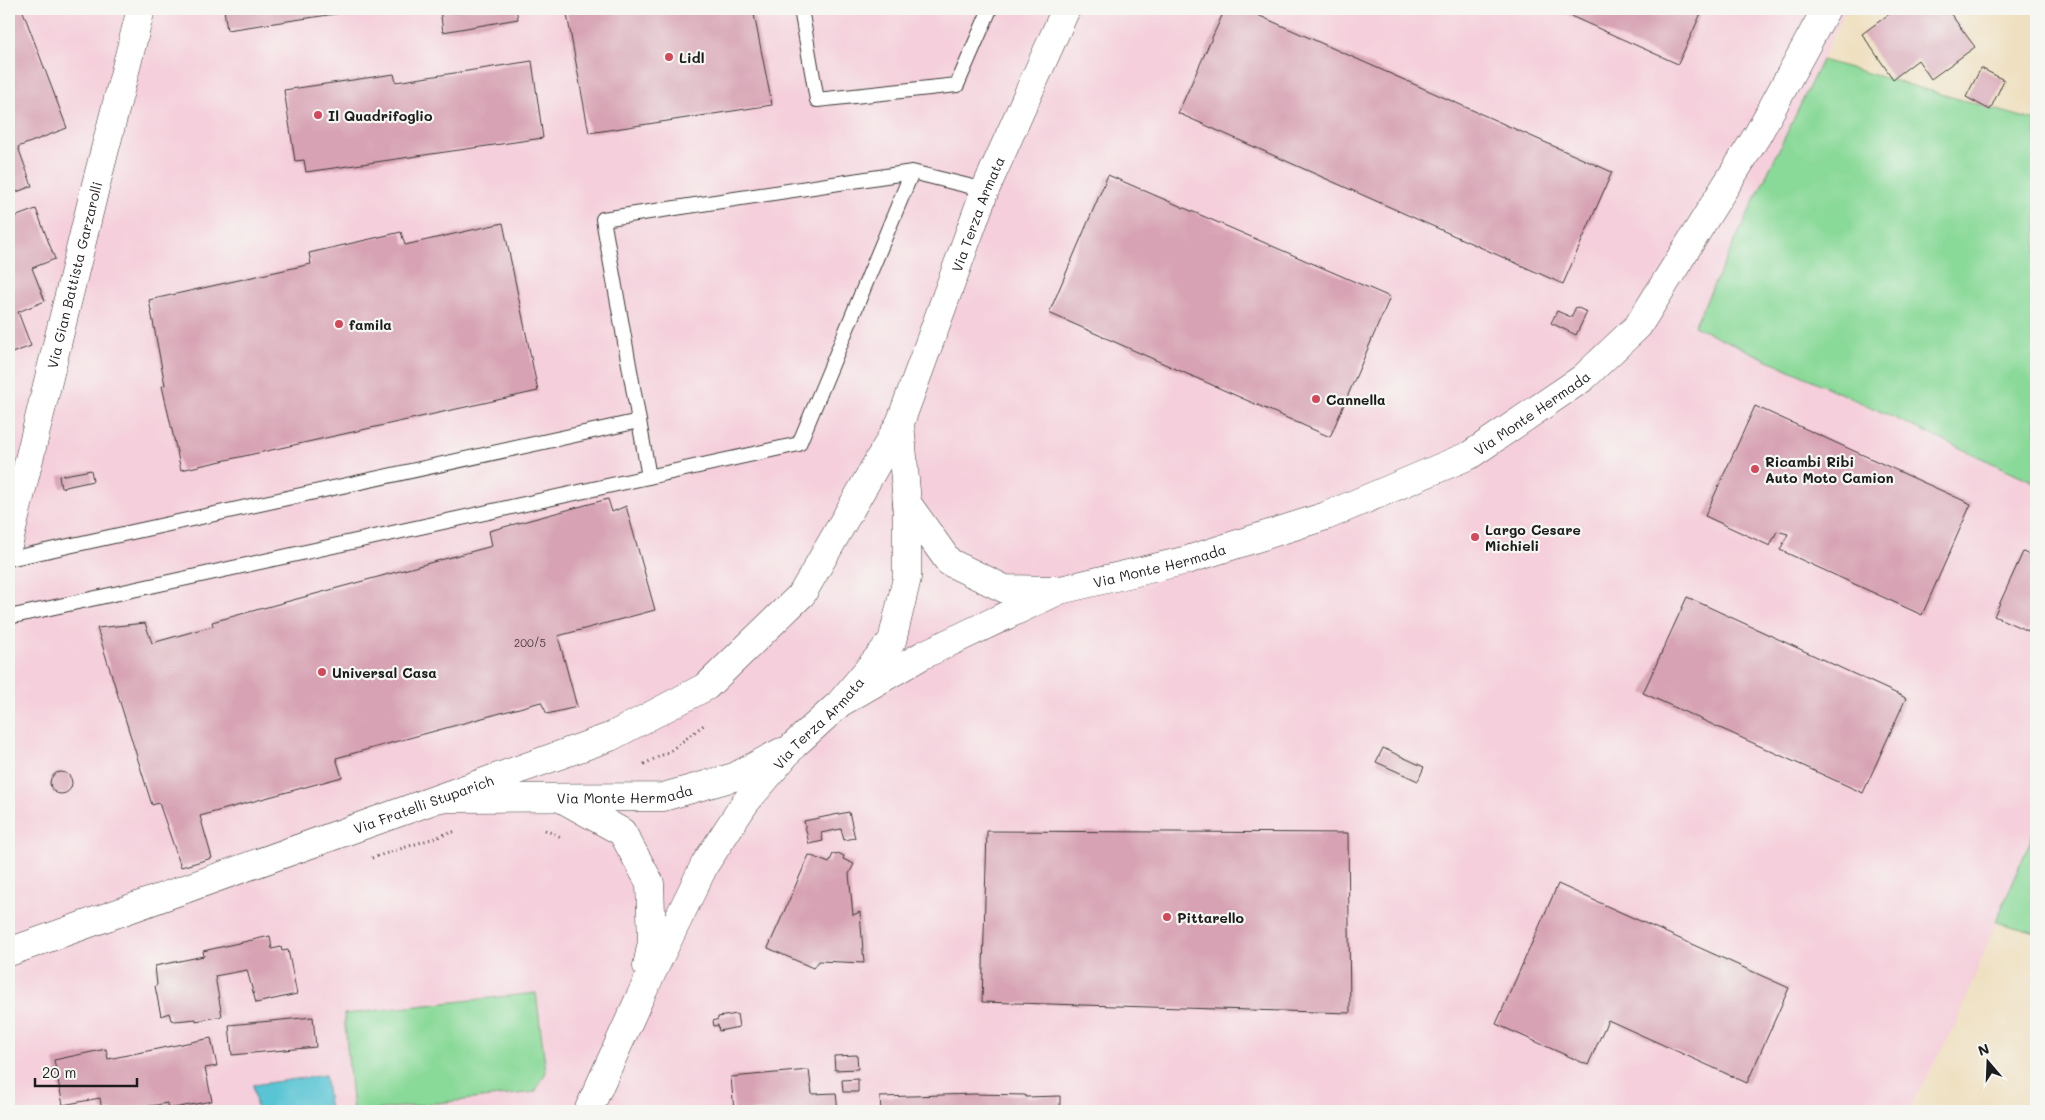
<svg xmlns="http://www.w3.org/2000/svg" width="2045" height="1120" font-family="Mali,sans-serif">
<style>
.built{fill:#f5cfdb}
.green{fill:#89d998;stroke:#527a5a}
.water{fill:#59c4d4;stroke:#3a7078}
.building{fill:#d7a2b3}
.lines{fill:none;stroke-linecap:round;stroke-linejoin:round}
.lane-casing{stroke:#3c3935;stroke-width:16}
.street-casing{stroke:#3c3935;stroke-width:29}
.primary-casing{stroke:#3c3935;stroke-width:29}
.path{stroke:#3c3935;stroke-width:3;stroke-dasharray:1 4;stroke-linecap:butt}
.lane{stroke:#fff;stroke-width:14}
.street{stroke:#fff;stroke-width:28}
.primary{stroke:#fff;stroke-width:28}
.poi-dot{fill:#d1495b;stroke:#f6f6f2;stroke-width:2}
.labels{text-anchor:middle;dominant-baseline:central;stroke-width:4.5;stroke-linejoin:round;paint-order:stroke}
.number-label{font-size:11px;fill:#4b3e42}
.poi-label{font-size:14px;font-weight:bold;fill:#1c1c1c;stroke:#f6f6f2;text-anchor:start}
.street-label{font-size:14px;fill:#1c1c1c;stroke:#f6f6f2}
</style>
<rect width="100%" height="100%" fill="#f6f6f2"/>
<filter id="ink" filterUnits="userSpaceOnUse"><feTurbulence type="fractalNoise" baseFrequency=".02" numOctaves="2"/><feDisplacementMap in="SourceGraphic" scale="10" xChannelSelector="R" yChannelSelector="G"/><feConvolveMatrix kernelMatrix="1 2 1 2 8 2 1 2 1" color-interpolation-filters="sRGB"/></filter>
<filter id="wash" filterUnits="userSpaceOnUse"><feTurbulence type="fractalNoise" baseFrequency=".0096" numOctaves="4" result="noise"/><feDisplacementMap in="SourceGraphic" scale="20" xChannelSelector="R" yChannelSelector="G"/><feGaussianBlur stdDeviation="1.12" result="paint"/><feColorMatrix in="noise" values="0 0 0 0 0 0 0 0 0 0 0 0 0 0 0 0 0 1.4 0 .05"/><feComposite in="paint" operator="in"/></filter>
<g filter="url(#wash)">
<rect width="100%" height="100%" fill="#efe0c1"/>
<path class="built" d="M9 9H1846L1695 326 2036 483V827L1996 922 1958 1020 1908 1111H9Z"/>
<path class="green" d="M1822 60 2036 121V483L1694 326Z
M2036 827V933L1996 922Z
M536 993 546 1072 535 1092 367 1111H353L344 1014Z"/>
<path class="water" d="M325 1075 330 1111H257L253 1085Z"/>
<g id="blocks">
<path class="building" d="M9 9H22L67 128 18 147 32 186 9 195Z
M224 9H362V10L227 30Z
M440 9H516L518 19 443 32Z
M566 9H753L772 105 589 133Z
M1225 9H1252L1251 12 1612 172 1563 284 1178 113Z
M1555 9H1703L1678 64Z
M1896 9H1947L1975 47 1931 79 1918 60 1893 79 1862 34Z
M532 61 543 138 306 172 304 160 295 161 284 90 394 74 396 82Z
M1981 68 2004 80 1990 110 1966 97Z
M1108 175 1390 297 1330 437 1049 313Z
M36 209 55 259 32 268 45 301 18 312 31 346 9 354V219Z
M503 223 538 391 181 470 162 386 165 385 149 300 311 264 309 253 401 232 405 245Z
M1576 307 1587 312 1576 335 1551 323 1557 311 1571 317Z
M1755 406 1971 504 1922 615 1780 550 1788 534 1777 531 1770 546 1705 516Z
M91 470 93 481 61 488 59 476Z
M608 499 612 512 626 506 655 610 558 636 577 707 547 714 541 702 336 758 342 777 200 816 212 858 181 867 159 803 152 805 97 628 145 623 152 643 213 626 212 622 492 546 489 531Z
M2023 552 2036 558V613L2028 631 1994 616Z
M1687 597 1906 698 1863 793 1643 693Z
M1383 748 1424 767 1418 781 1376 762Z
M50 783a11 11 0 1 1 22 0a11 11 0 1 1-22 0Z
M849 812 855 838 844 840 841 829 821 833 823 841 809 844 804 821Z
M987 831 1348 833 1350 1013 982 1002Z
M838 853 844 856 843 859 854 864 849 874 853 915 860 912 864 963 819 961 813 968 768 948 809 855 829 863 833 854 837 855Z
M1558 884 1789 988 1747 1083 1608 1020 1588 1065 1496 1024Z
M270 936 272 949 281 947 282 951 288 950 297 994 256 1003 247 970 215 976 222 1016 196 1021V1019L175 1021 171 1020 169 1013 161 1016 155 986 157 985 155 966 204 956 203 951Z
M737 1014 739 1027 719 1031 718 1025 714 1026 713 1021 718 1019V1017Z
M313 1017 316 1047 232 1055 229 1025Z
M211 1038 217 1066 205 1068 212 1101 168 1109 167 1103 123 1111H102L100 1098 63 1105 54 1060 106 1049 108 1059Z
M857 1055 858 1069 835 1070 834 1056Z
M809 1070 812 1094 836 1093 838 1111H734L731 1077Z
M858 1079V1092H843L842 1080Z
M974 1094 1025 1095 1026 1097 1060 1096V1111H881L880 1097Z"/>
</g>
</g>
<g filter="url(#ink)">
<use href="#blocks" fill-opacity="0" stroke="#3c3935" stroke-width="1"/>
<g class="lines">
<g class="lane-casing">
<path id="lane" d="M801 9 817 100 957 85 990 9
M649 477 603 219 912 172 985 190
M9 559 639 421
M9 617 799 444 912 172"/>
</g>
<g class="street-casing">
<g id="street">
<path d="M907 503 949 562 1005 589 1054 590"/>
<path id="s1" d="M9 542 94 192 141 9"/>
<path id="s2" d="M840 703 923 655 1060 590 1187 560 1326 516 1470 455 1583 378 1638 326 1758 134 1826 9"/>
<path id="s3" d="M446 798 663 797 734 777 781 752"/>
<path d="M561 798 622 832 650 883 652 942 647 966"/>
<path id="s4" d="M588 1111 640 997 705 864 745 803 794 745 840 703 892 641 907 578V503L900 423"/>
</g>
</g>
<g class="primary-casing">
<g id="primary">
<path id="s5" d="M9 952 610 737 707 686 802 594 900 423 985 190 1066 9"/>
</g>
</g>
<path class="path" d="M644 764 670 751 705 724
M545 830 563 838
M372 858 456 831"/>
<use href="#lane" class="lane"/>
<use href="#street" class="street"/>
<use href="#primary" class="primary"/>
</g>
</g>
<g class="poi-dot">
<circle cx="669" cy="57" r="5"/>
<circle cx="318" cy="115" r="5"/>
<circle cx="339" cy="324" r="5"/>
<circle cx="1316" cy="399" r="5"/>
<circle cx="1755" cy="469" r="5"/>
<circle cx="1475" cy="537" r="5"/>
<circle cx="322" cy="672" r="5"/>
<circle cx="1167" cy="917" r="5"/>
</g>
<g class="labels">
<g class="number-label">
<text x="530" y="642">200/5</text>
</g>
<g class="poi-label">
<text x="679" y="57">Lidl</text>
<text x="328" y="115">Il Quadrifoglio</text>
<text x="349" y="324">famila</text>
<text x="1326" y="399">Cannella</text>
<text x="1765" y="461">Ricambi Ribi<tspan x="1765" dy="16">Auto Moto Camion</tspan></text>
<text x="1485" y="529">Largo Cesare<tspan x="1485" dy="16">Michieli</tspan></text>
<text x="332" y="672">Universal Casa</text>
<text x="1177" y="917">Pittarello</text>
</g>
<g class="street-label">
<text stroke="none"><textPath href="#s5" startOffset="1300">Via Terza Armata</textPath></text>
<text stroke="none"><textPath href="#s1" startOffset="275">Via Gian Battista Garzarolli</textPath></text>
<text stroke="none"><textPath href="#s2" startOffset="755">Via Monte Hermada</textPath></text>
<text stroke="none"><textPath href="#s2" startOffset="350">Via Monte Hermada</textPath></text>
<text stroke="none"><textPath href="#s4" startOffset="455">Via Terza Armata</textPath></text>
<text stroke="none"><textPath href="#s3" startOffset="179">Via Monte Hermada</textPath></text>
<text stroke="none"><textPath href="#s5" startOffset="440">Via Fratelli Stuparich</textPath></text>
</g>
</g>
<rect width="2045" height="1120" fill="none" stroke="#f6f6f2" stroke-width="30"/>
<g transform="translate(1988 1062) rotate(341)" stroke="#f6f6f2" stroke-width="4" paint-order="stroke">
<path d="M0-4L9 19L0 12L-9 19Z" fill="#1c1c1c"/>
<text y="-8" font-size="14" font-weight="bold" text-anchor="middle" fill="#1c1c1c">N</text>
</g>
<path d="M35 1078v8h102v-8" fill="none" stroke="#1c1c1c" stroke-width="2.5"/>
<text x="42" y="1078" font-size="15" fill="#1c1c1c" stroke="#f6f6f2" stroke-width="4" paint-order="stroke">20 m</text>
</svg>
